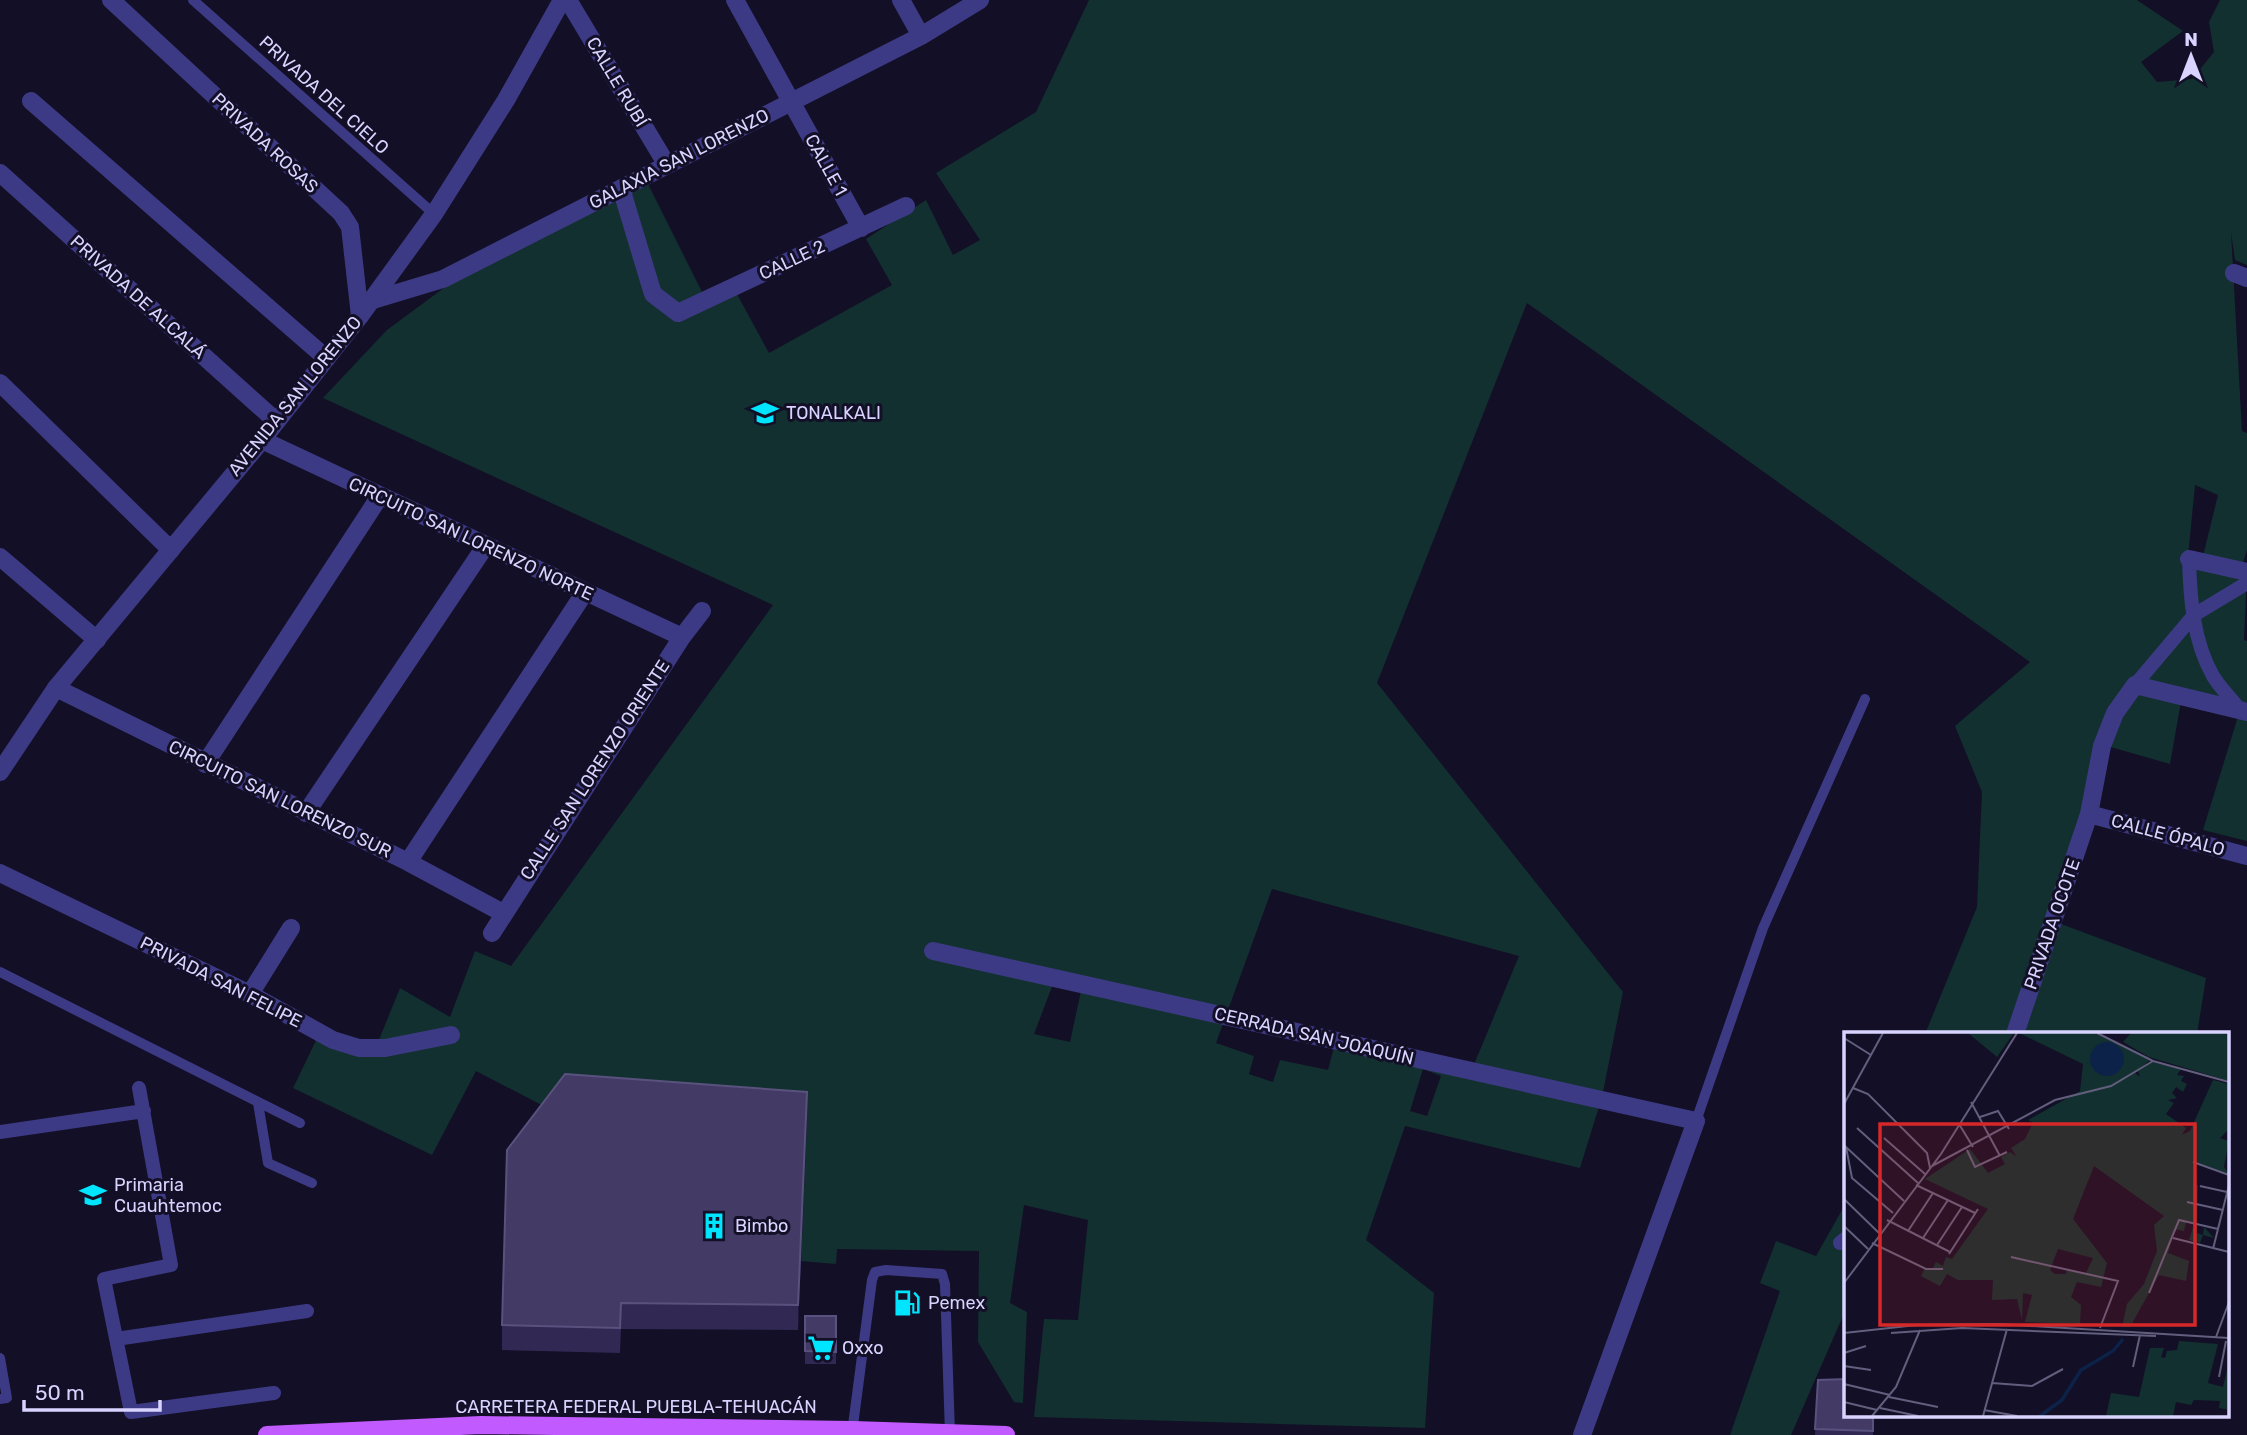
<svg xmlns="http://www.w3.org/2000/svg" width="2247" height="1435" font-family="Rubik,sans-serif">
<style>
.green{fill:#12302f;fill-rule:evenodd}
.lines{fill:none;stroke-linecap:round;stroke-linejoin:round}
.service{stroke:#3d3a85;stroke-width:10}
.pedestrian{stroke:#3d3a85;stroke-width:14}
.minor{stroke:#3d3a85;stroke-width:18}
.tertiary{stroke:#3d3a85;stroke-width:18}
.primary{stroke:#c25bff;stroke-width:18}
.wall{fill:#312854}
.shaded-wall{fill:#1d163a}
.building{fill:#433a66;stroke:#5a527e;stroke-width:2}
.labels{text-anchor:middle;dominant-baseline:central;stroke-width:6;stroke-linejoin:round;paint-order:stroke}
.street-label{font-size:18px;fill:#d9d4ff;stroke:#130f26}
.poi-label{font-size:18px;fill:#d9d4ff;stroke:#130f26;text-anchor:start}
.inset-river{fill:none;stroke:#0c2248;stroke-width:3.5}
.inset-road{fill:none;stroke:#625e7d;stroke-width:2}
.view{fill:#d62828;fill-opacity:0.15;stroke:#d62828;stroke-width:3.5}
.inset-edge{fill:none;stroke:#d9d4ff;stroke-width:3.5}
</style>
<rect width="100%" height="100%" fill="#130f26"/>
<path class="green" d="M1089 0H2137L2183 31 2141 62 2157 82 2192 79 2214 52 2209 22 2220 0H2247V265L2235 260 2231 232 2242 431 2247 433V550L2242 566 2203 556 2218 495 2195 485 2188 557 2247 572 2244 640 2247 641V841L2203 830 2240 710 2182 696 2170 764 2107 746 2053 921 2206 978 2197 1034H2024L2049 936 2019 1034H1925L1977 907 1982 792 1955 726 2030 662 1527 303 1377 683 1623 992 1602 1097 1580 1168 1405 1126 1366 1240 1434 1293 1425 1428 1034 1417 1044 1319 1078 1320 1088 1220 1024 1205 1010 1303 1027 1312 1023 1403 1014 1402 978 1342 979 1251 837 1249 836 1264 801 1261 807 1117 555 1112 476 1071 432 1155 293 1088 322 1028 376 1047 400 988 450 1017 475 951 511 966 773 605 323 398 387 330 464 273 645 178 702 292 732 285 769 353 892 285 866 239 926 200 953 255 980 240 936 173 1036 112ZM1272 889 1519 956 1473 1067 1337 1036 1328 1070 1280 1060 1273 1082 1249 1074 1254 1056 1216 1043ZM1058 971 1084 977 1070 1042 1034 1034ZM1423 1069 1441 1076 1427 1116 1410 1111Z
M1846 1203V1309L1791 1435H1730L1780 1291 1760 1283 1776 1241 1816 1256Z"/>
<g class="lines">
<path class="service" d="M193 0 434 214
M0 972 300 1123
M258 1103 268 1163 312 1183
M1696 1121 1763 928 1865 699
M0 1358 7 1398 0 1399
M852 1433 872 1280 875 1272 886 1270 942 1274 945 1284 950 1434"/>
<path class="pedestrian" d="M2189 559C2190 597 2193 641 2213 676 2220 688 2232 699 2240 710
M2135 685 2194 615 2247 583
M139 1088 171 1265 104 1279 131 1412 274 1393
M0 1132 144 1111
M1840 1243 1846 1238
M116 1339 307 1311"/>
<path class="minor" d="M111 0 341 213 350 227 360 316
M568 0 667 165
M735 0 861 228
M901 0 921 36
M31 101 326 358
M0 173 276 421
M621 188 653 294 678 313 906 206
M2234 273 2247 278
M370 301 443 279 921 36 980 0
M0 383 171 550
M262 440 682 637
M0 557 97 640
M2189 559 2247 572
M56 688 408 862 503 913
M205 764 380 496
M306 813 486 545
M2089 814 2247 856
M408 862 585 592
M0 873 250 994 333 1040 359 1048H385L451 1035
M492 933 682 637 702 611
M933 951 1696 1121 1582 1435
M250 994 291 928
M2015 1034 2089 814 2102 746 2115 713 2135 685 2247 712"/>
<path class="tertiary" d="M0 772 56 688 262 440 360 316 434 214 506 100 562 0"/>
<path class="primary" d="M267 1435 481 1425 853 1430 1006 1435"/>
</g>
<path class="wall" d="M807 1117 798 1330 621 1329 620 1353 502 1350V1325Z
M805 1316H836V1364H805Z
M1818 1380 1873 1416V1435H1815Z"/>
<path class="shaded-wall" d="M807 1092V1117L798 1330V1305Z"/>
<path class="building" d="M565 1074 807 1092 798 1305 621 1303 620 1328 502 1325 507 1150Z
M805 1316H836V1352L805 1351Z
M1846 1379V1416H1873V1431L1815 1429 1818 1380Z"/>
<defs>
<g id="school-bare" transform="scale(2.1)"><path d="M0-5L7-2L0 1L-7-2ZM-4 1L0 2.5L4 1V4Q0 6-4 4Z" fill="#00e5ff" stroke="#130f26" stroke-width="2.5" paint-order="stroke"/></g>
<g id="building-bare" transform="scale(2.1)"><path d="M-4-6H4V6H1V3H-1V6H-4ZM-2.5-4.3h1.7v1.8h-1.7ZM.8-4.3h1.7v1.8H.8ZM-2.5-1h1.7V.8h-1.7ZM.8-1h1.7V.8H.8Z" fill="#00e5ff" stroke="#130f26" stroke-width="2.5" paint-order="stroke"/></g>
<g id="fuel-bare" transform="scale(2.1)"><path d="M-5.5-6h7V0h2V4h1.3V-2.5L3-4.5l.8-.8L6-3V5H2.5V1h-1V6h-7ZM-4.2-4.7v3.2H.2V-4.7Z" fill="#00e5ff" stroke="#130f26" stroke-width="2.5" paint-order="stroke"/></g>
<g id="supermarket-bare" transform="scale(2.1)"><path d="M-6-5.5h2.5l.6 2H6L4.5 2H-2.5L-4.4-4H-6ZM-1.5 3.2a1.3 1.3 0 1 0 .1 0ZM3 3.2a1.3 1.3 0 1 0 .1 0Z" fill="#00e5ff" stroke="#130f26" stroke-width="2.5" paint-order="stroke"/></g>
</defs>
<g fill-rule="evenodd">
<use href="#school-bare" x="765" y="413"/>
<use href="#school-bare" x="93" y="1195"/>
<use href="#building-bare" x="714" y="1226"/>
<use href="#fuel-bare" x="907" y="1303"/>
<use href="#supermarket-bare" x="821" y="1348"/>
</g>
<g class="labels">
<g class="street-label">
<text transform="translate(617 82) rotate(59)">CALLE RUBÍ</text>
<text transform="translate(324 95) rotate(42)">PRIVADA DEL CIELO</text>
<text transform="translate(265 143) rotate(43)">PRIVADA ROSAS</text>
<text transform="translate(679 159) rotate(-27)">GALAXIA SAN LORENZO</text>
<text transform="translate(826 165) rotate(61)">CALLE 1</text>
<text transform="translate(792 260) rotate(-25)">CALLE 2</text>
<text transform="translate(138 297) rotate(42)">PRIVADA DE ALCALÁ</text>
<text transform="translate(295 396) rotate(-51)">AVENIDA SAN LORENZO</text>
<text transform="translate(471 539) rotate(25)">CIRCUITO SAN LORENZO NORTE</text>
<text transform="translate(595 770) rotate(-57)">CALLE SAN LORENZO ORIENTE</text>
<text transform="translate(280 799) rotate(26)">CIRCUITO SAN LORENZO SUR</text>
<text transform="translate(2168 835) rotate(15)">CALLE ÓPALO</text>
<text transform="translate(2052 924) rotate(-71)">PRIVADA OCOTE</text>
<text transform="translate(221 982) rotate(27)">PRIVADA SAN FELIPE</text>
<text transform="translate(1314 1036) rotate(13)">CERRADA SAN JOAQUÍN</text>
<text x="636" y="1407">CARRETERA FEDERAL PUEBLA-TEHUACÁN</text>
</g>
<g class="poi-label">
<text x="786" y="413">TONALKALI</text>
<text x="114" y="1185">Primaria<tspan x="114" dy="21">Cuauhtemoc</tspan></text>
<text x="735" y="1226">Bimbo</text>
<text x="928" y="1303">Pemex</text>
<text x="842" y="1348">Oxxo</text>
</g>
</g>
<g transform="translate(1844 1032)">
<rect width="385" height="385" fill="#130f26"/>
<path d="M124 1H170L153 25ZM175 1H250L306 28 291 41 296 45 294 39 308 30 337 37 333 43 340 44 337 49 343 52 339 60 332 55 328 61 333 66 324 68 330 71 322 82 342 96 338 103 346 99 369 48 385 52V97L376 106 385 109 380 135 385 142 349 129 350 152 354 153 353 201 359 203 360 195 370 206 359 203 356 211 345 208 350 192 342 190 340 199 331 197 324 221 345 229 342 249 315 243 286 295H278L283 272 300 252 313 219 310 193 320 184 250 134 229 187 263 231 257 255 233 250 227 265 237 273 236 292 181 290 188 263 179 261 178 288 173 267 148 268 149 248H114L103 242 96 254 77 244 81 236 88 238 92 230 99 234 102 225 108 227 144 177 81 147 126 117 144 141 161 132 157 125 166 120 173 125 167 116 181 107 189 91 184 88 236 59 239 32ZM214 217 249 226 242 241 223 237 222 242H211L206 238ZM287 1H385V49L305 25 279 10ZM335 309 374 312 364 351 379 355 385 330V378L375 376 376 369 350 368 347 373 332 370 329 384H262L267 361 295 365 306 316H320L317 325 321 326 323 319 333 318Z" fill="#12302f" fill-rule="evenodd"/>
<path d="M246 27a17 17 0 1 1 34 0a17 17 0 1 1-34 0Z" fill="#0c2248"/>
<path class="inset-river" d="M196 384 218 368 237 338 269 319 279 307"/>
<path class="inset-road" d="M253 1 309 29 385 50M0 6 27 23M9 56 24 62 83 121 86 136M127 70 156 124M0 72 39 1M136 85 154 79 165 97M115 92 129 115M13 96 74 151M40 106 81 142M123 118 131 135 163 120M349 130 385 143M88 134 211 68 267 54 309 29M72 153 131 181M356 154 383 160M0 167 35 201M343 170 379 178M49 181 8 146 2 115 60 169M43 188 106 220M0 194 24 217M64 199 89 161M79 206 104 168M329 206 385 220M28 211 82 237H99M93 213 118 175M369 217 385 153M105 222 134 177M167 225 274 249 256 296M0 251 97 122 173 1M305 261 335 188 374 197M0 301 73 293 155 292 385 306M47 301 118 296 312 304M372 305 385 270M0 321 22 314M0 334 27 338M289 335 296 303M375 345 382 309M148 351 188 354 219 337M0 352 46 363M45 365 94 375M0 370 33 378M36 376 74 384M140 378 173 384M28 384 52 355 76 298M139 384 163 297"/>
<path class="view" d="M36 92H351V293H36Z"/>
<rect width="385" height="385" class="inset-edge"/>
</g>
<g transform="translate(2191 56)" stroke="#130f26" stroke-width="5" paint-order="stroke">
<path d="M0-5L12 26L0 18L-12 26Z" fill="#d9d4ff"/>
<text y="-10" font-size="19" font-weight="bold" text-anchor="middle" fill="#d9d4ff">N</text>
</g>
<path d="M24 1400v10h136v-10" fill="none" stroke="#d9d4ff" stroke-width="3.5"/>
<text x="35" y="1400" font-size="21" fill="#d9d4ff" stroke="#130f26" stroke-width="5" paint-order="stroke">50 m</text>
</svg>
